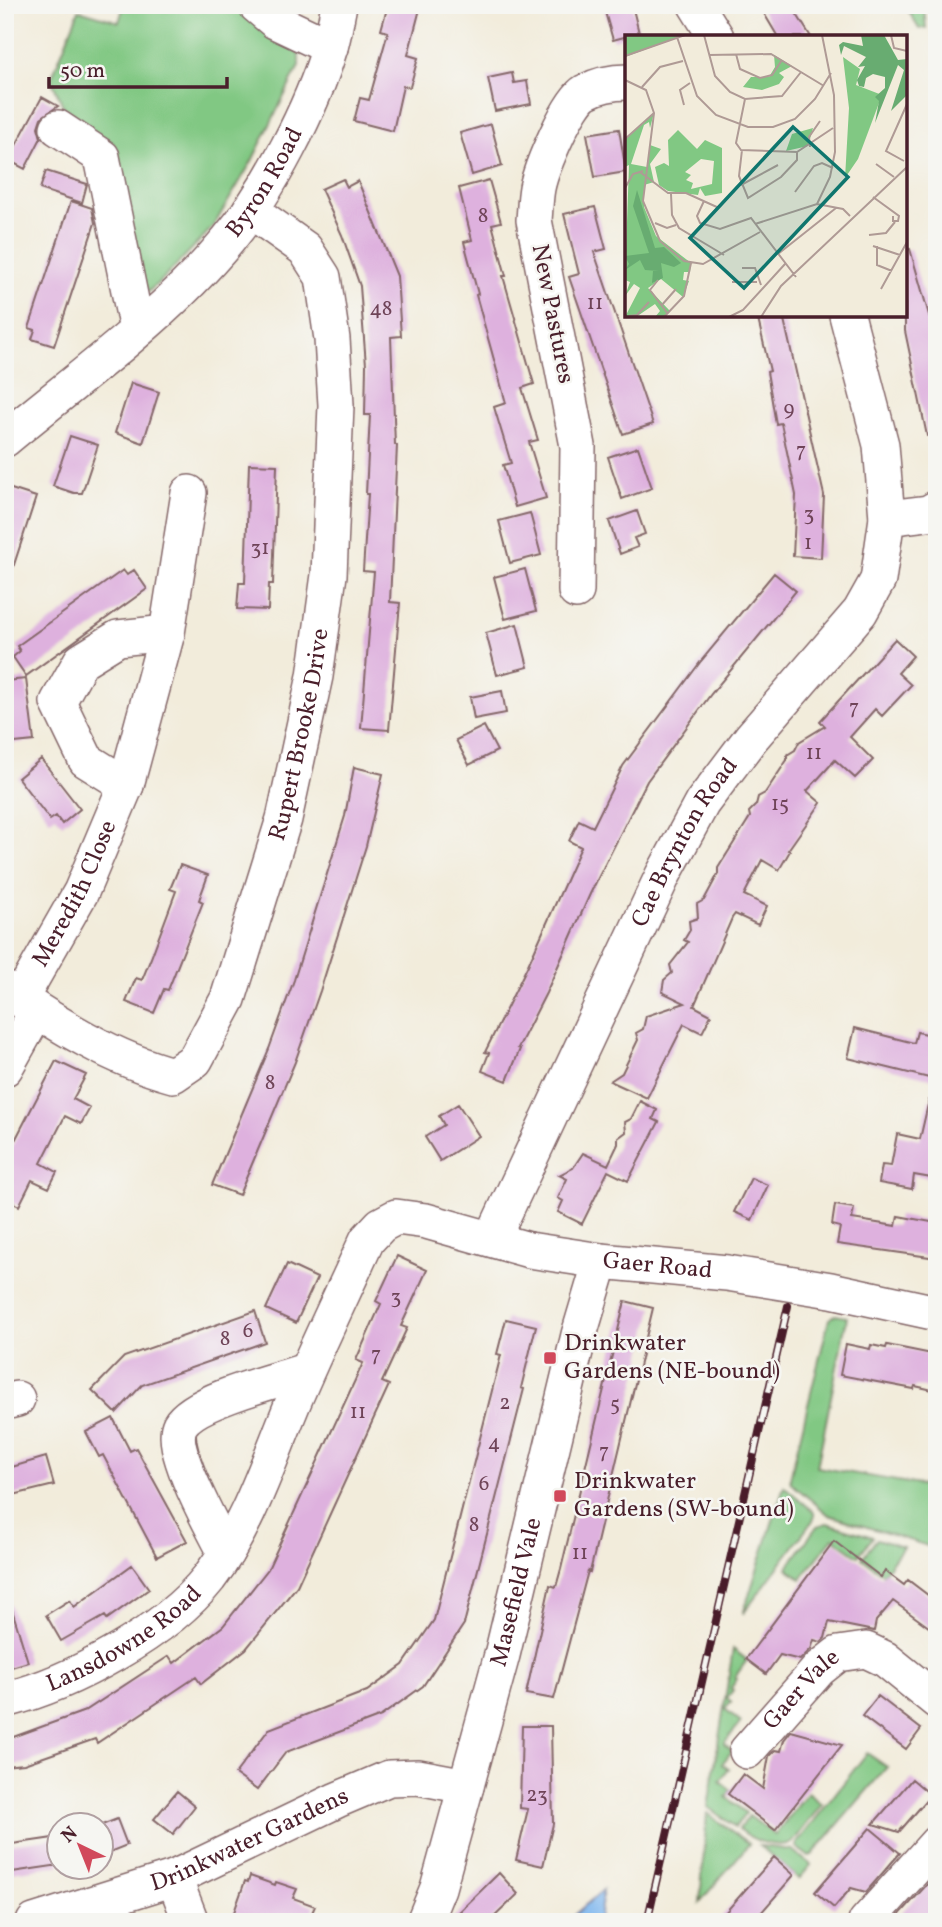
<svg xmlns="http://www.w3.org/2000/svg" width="942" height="1927" font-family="Vollkorn,serif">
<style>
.green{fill:#81c883;stroke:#667457;stroke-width:2}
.water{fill:#7fb7ef;stroke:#646b8d;stroke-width:2}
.building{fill:#deb1de}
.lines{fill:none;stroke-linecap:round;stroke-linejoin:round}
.minor-casing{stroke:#856769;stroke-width:38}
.minor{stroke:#fff;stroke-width:35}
.rail-casing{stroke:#4a1f2b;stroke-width:8}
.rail{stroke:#f6f6f2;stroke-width:5;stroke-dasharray:16;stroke-linecap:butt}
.poi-dot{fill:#d1495b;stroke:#f6f6f2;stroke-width:2.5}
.labels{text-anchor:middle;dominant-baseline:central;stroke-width:5;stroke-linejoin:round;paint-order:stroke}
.number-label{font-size:21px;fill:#6f4458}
.street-label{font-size:24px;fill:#4a1f2b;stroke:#f6f6f2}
.poi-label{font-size:24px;fill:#4a1f2b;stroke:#f6f6f2;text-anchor:start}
.inset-road{fill:none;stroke:#af9a95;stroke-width:2}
.view{fill:#0f766e;fill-opacity:0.15;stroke:#0f766e;stroke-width:3.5}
.inset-edge{fill:none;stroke:#4a1f2b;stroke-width:3.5}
</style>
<rect width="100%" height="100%" fill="#f6f6f2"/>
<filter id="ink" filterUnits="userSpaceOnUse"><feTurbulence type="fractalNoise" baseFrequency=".0143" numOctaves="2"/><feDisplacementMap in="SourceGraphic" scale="14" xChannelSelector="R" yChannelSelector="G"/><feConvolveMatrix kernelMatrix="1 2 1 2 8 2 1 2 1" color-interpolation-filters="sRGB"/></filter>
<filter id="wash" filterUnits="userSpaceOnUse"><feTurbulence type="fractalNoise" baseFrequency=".00686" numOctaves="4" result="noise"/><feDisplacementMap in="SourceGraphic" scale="28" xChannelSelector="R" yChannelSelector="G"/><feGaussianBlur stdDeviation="1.57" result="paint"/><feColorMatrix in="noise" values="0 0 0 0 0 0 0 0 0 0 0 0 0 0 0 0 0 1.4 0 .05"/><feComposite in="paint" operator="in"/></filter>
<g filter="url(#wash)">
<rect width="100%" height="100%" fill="#f2ecdb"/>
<path class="green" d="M124 5H241L299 54V66L252 161 213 227 165 277 148 292 140 287 103 141 64 108 51 79 79 10 119 22Z
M905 5H924L926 28 919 29Z
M835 1315 847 1317 817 1467 937 1488V1549L829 1515 791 1483 790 1478 829 1319Z
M784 1486 814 1512V1519L743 1614Z
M827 1523 873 1537 858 1556 833 1538 801 1579 787 1568 817 1526Z
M877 1539 903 1547 883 1574 862 1558Z
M733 1649 747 1660 735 1677 737 1679 731 1688 733 1690 727 1698 731 1702 725 1709 741 1722 724 1744 732 1751 722 1764 729 1769 720 1781 731 1790 726 1797 746 1813 735 1827 708 1807Z
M867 1753 887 1767 812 1855 808 1856 796 1847 797 1843Z
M808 1793 822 1804 792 1843C773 1848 753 1841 739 1829L749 1816 775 1835Z
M707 1813 749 1844 700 1902Z
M760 1846 792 1850 811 1865 799 1879Z"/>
<path class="water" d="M603 1890 599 1922H566Z"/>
<g id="blocks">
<path class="building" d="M388 5H421L408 55 418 58 410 87 403 86 393 131 354 121 360 98 369 100 388 32 381 30Z
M603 5H632L639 33 613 40Z
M759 5H791L811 37H778Z
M512 73 514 83 527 81 531 104 495 111 488 78Z
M42 97 58 106 41 118 38 127 41 138 25 169 8 160Z
M491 124 502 166 472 175 460 133Z
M619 129 626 172 595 177 587 134Z
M46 171 87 184 82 203 40 189Z
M343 179 347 187 358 181 397 276 401 336 391 337 395 445H397L390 602 400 603 389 730 361 728 374 572 363 571 368 494H366L370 415H365L366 365 360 286 342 235 321 189Z
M489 180 501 222 492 224 506 276H503L534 384 522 388 538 440 529 442 546 498 515 507 503 465 511 463 494 407 506 403 476 295 478 294 464 242 472 240 459 188Z
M71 201 92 208 95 223 54 346 32 339 35 330 29 328Z
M595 207 606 249 594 252 653 424 623 434 569 277 579 274 564 214Z
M910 249 937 343V435L927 436 905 331V250Z
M757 315H783L824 495 821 558 793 556 796 495 781 423 776 424 767 372 770 371Z
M131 383 159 392 143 443 115 433Z
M70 436 98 445 82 493H74L53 486Z
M638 447 652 488 622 499 608 457Z
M249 464 277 465 273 584H269L268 610 237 609 239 583H245Z
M5 487 36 497 9 580 5 579Z
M637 511 645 534 634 538 638 547 620 554 609 521Z
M530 513 541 555 510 563 499 521Z
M525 569 536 611 505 619 494 577Z
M123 570 127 575 134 570 147 589 26 676 13 657 20 651 17 646Z
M774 573 796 591 711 694 647 781 590 894 546 993 518 1048 520 1049 507 1081 482 1071 489 1053 485 1052 528 965 581 847 569 841 579 820 593 827 623 766 701 661Z
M517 624 528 667 497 675 486 633Z
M895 639 913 656 898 673 911 685 882 716 875 709 850 737 873 760 855 778 835 760 807 791 821 803 788 850 790 851 779 870 762 860 744 895 767 906 758 925 735 914 732 918 694 1006 711 1015 702 1033 684 1024 647 1098 610 1081 622 1073 638 1040 636 1033 643 1029 646 1016 685 1003 662 992 664 980 672 973 670 965 688 942 684 940 690 930 689 921 698 918 697 904 704 900 718 874V868L750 817 749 812 756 805 758 797 765 793 787 760V755L795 750 799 742 825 726 820 721Z
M26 679 34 741 5 744V681Z
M502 691 506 713 474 719 470 697Z
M484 726 497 751 469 765 456 740Z
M41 759 80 809 62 824 56 816 50 820 18 778Z
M354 767 383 774 366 846 320 991 295 1062 239 1195 212 1185 269 1049 294 980 345 816Z
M180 865 208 875 199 900 203 902 168 990 164 989 154 1013 126 1002 136 978 142 980 151 958 176 891 170 889Z
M855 1028 914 1043 917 1032 937 1036V1080L848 1058Z
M56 1061 86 1075 73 1099 90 1108 81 1124 65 1116 41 1163 57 1172 49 1188 32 1180 19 1206 5 1199V1147L10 1150Z
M929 1100 937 1101V1179L914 1175 912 1189 879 1183 882 1165 891 1166 897 1134 920 1139Z
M640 1101 657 1110 653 1119 659 1122 628 1181 608 1171 582 1224 558 1212 563 1201 558 1198 567 1179 559 1175 573 1168 583 1153 608 1165 618 1144V1138L626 1132 625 1122 631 1119Z
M458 1104 479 1136 440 1161 425 1137 444 1125 439 1116Z
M751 1178 768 1185 752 1220 734 1212Z
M835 1205 854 1208 852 1219 896 1226 898 1216 937 1223V1258L837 1244 840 1227 832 1225Z
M397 1256 427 1270 401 1326 407 1328 382 1382 389 1385 297 1586 246 1649 201 1684 196 1677 97 1743 95 1739 24 1764 5 1766V1740L85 1711 169 1656 174 1663 223 1626 268 1569 363 1363 356 1360 381 1304 376 1301Z
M287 1264 317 1278 296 1323 266 1309Z
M625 1301 653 1308 590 1572 588 1571 554 1699 526 1694 550 1585 556 1587 561 1569Z
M255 1311 265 1342 142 1385 116 1413 92 1390 124 1357Z
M506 1319 536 1326 521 1388 524 1389 464 1624 423 1686 381 1716 286 1752 257 1790 235 1774 269 1729 367 1691 403 1665 434 1620 501 1355 497 1354Z
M846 1344 870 1349 871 1345 886 1348 887 1345 937 1355V1391L915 1386 914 1389 840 1375Z
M113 1418 130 1451 136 1448 187 1541 157 1557 103 1455 99 1457 86 1432Z
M46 1457 54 1485 5 1497V1469Z
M834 1541 881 1577 885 1571 904 1585 908 1580 937 1602V1633L893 1601 876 1621 874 1631 829 1622 825 1638 821 1642 814 1640 811 1649 800 1660 780 1655 766 1674 746 1659Z
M132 1565 149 1589 107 1619 105 1616 61 1641 46 1615 70 1600 74 1607Z
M5 1603H10L28 1662 5 1669Z
M878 1696 921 1729 906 1749 862 1716Z
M522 1726H551L553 1824 543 1866 516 1860 528 1809 520 1808Z
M791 1731 842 1745 775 1830 728 1794 743 1774 763 1789 769 1756 775 1750 781 1751 784 1740Z
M912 1779 931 1795 899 1832 873 1824Z
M177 1791 195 1806 173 1834 154 1819Z
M117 1819 127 1845 102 1855V1825Z
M870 1828 900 1853 866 1892 851 1888 834 1908 815 1892Z
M60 1837V1865L5 1873V1845Z
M774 1857 794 1875 753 1922H717Z
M499 1873 518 1894 489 1922H449Z
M250 1876 275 1885 276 1882 297 1889 293 1898 315 1906 308 1922H242L232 1918 245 1881 248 1882Z
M931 1880 937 1884V1922H893Z"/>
</g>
</g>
<g filter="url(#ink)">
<use href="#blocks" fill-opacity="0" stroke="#856769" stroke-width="2"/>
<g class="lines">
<g class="minor-casing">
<g id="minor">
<path d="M256 5 275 21 330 47"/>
<path d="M696 5 716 37"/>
<path d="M58 128 102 157 137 330"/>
<path d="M847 315 881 445 887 518"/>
<path id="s1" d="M5 439C81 376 165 316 228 240 269 191 312 108 330 47 334 34 336 19 339 5"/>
<path d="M576 591 578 446 534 220C535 210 535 199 537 188 541 168 569 101 585 92 598 85 613 82 627 82"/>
<path d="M126 785 86 760 58 702 81 661 118 638 167 633"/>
<path id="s2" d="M5 989C56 1024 113 1059 173 1075L195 1060 228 999 284 819 315 676 329 575 336 405 332 339 323 277 305 249 250 210"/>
<path id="s3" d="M20 999 81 892 126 785 167 633 189 493"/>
<path d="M5 1068 37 1011"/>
<path id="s4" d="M492 1239 663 875 702 803 751 738 860 612 878 580 887 518 928 513 937 508"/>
<path d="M5 1402 17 1399"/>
<path d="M226 1553C214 1529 168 1449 180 1425 194 1400 278 1380 306 1371"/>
<path id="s5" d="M5 1700C72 1683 166 1632 209 1578 247 1528 268 1463 292 1405 315 1350 342 1295 367 1240L381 1225 396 1217 426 1221 529 1250 601 1261 727 1273 831 1290 937 1313"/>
<path id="s6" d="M747 1751 819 1669 838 1654 866 1650 885 1659 937 1701"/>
<path d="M174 1878 191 1922"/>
<path id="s7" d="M34 1922 174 1878 337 1800 389 1778 418 1777 466 1786"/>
<path id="s8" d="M424 1922 438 1888 502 1655 579 1335 601 1261"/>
<path d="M866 1922 937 1843"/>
</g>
</g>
<use href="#minor" class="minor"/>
<g class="rail-casing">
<path id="rail" d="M647 1922 788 1306"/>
</g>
<use href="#rail" class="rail"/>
</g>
</g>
<g class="poi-dot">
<rect x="543" y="1351" width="14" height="14" rx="3.5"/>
<rect x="553" y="1489" width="14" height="14" rx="3.5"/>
</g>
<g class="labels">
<g class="number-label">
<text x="483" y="216">8</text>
<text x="595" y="303">11</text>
<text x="381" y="309">48</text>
<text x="789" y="409">9</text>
<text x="801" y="451">7</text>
<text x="809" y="514">3</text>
<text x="808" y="543">1</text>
<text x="260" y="548">31</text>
<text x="854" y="708">7</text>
<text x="814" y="753">11</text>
<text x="780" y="804">15</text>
<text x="270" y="1083">8</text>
<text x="396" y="1297">3</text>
<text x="248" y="1331">6</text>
<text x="225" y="1339">8</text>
<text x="376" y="1355">7</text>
<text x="505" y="1403">2</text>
<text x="615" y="1404">5</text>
<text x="358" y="1412">11</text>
<text x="494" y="1443">4</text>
<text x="604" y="1452">7</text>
<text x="484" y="1484">6</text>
<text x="474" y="1525">8</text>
<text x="580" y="1553">11</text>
<text x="537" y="1795">23</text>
</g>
<g class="street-label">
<text stroke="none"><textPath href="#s1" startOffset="368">Byron Road</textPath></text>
<text transform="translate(552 314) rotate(79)">New Pastures</text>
<text stroke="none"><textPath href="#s2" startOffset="560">Rupert Brooke Drive</textPath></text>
<text stroke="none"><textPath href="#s4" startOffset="441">Cae Brynton Road</textPath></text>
<text stroke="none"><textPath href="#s3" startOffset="119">Meredith Close</textPath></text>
<text stroke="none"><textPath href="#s5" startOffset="919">Gaer Road</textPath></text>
<text stroke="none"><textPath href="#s8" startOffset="343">Masefield Vale</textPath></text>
<text stroke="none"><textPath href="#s5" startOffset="135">Lansdowne Road</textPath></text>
<text stroke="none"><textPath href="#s6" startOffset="82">Gaer Vale</textPath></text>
<text stroke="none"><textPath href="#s7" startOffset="231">Drinkwater Gardens</textPath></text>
</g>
<g class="poi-label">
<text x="564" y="1344">Drinkwater<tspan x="564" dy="28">Gardens (NE-bound)</tspan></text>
<text x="574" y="1482">Drinkwater<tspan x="574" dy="28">Gardens (SW-bound)</tspan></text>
</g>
</g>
<g transform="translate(625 35)">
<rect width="282" height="282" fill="#f2ecdb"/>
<path d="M0 0H60L0 22ZM149 20 167 31 154 38 159 42 154 49 137 55 118 52 126 42H144L150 32ZM218 22 235 34 231 50 257 60 233 124 220 143 224 73ZM29 78 25 93 24 87 19 90 6 129 22 132 25 110 36 114 25 129 29 147 19 150V172L31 201 66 228 65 237H59L58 245 64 246 58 262 36 244 23 253 45 276 39 282H30L35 276 30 269 11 282H0L15 253 9 249 0 261 5 247 0 245 4 130 0 132V104ZM188 93 183 111 161 116 167 99ZM53 95 72 114 80 105 97 113V158L80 161 75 153 73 160 43 156 34 150 30 132 39 128 44 131 43 105ZM76 124 89 126 87 149 66 154 68 148 61 145 66 140 60 137Z" fill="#81c883" fill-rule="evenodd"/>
<path d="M236 0H259L273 25 282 24V60L266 76 279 35 273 30 250 88 254 66 250 62 260 53V42L248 39 241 43 239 52 234 51 232 45 240 31 233 32 241 22 219 11 216 20 214 10 218 7 238 11ZM12 155 30 213 39 212 56 228 49 232 36 228 38 243 27 248 28 236H34L20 235 15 225 0 235 4 229 0 221 24 218 8 171Z" fill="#68ac71"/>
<path class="inset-road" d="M79 0 90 41 105 57 120 64 157 61 176 37M266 0 269 13 282 16M52 2 72 61 91 80 123 92H148L170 84 190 64 206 38M111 19 115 34 135 43 147 40 157 25M84 20 146 19 199 51M0 21 60 0M0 45 21 55 29 78 18 166 35 206 59 226 78 229 135 197M17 52 35 32 58 26M120 64 111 108 116 115 172 117 208 93M59 70 55 55 65 48M0 104 29 78M185 112 184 102 195 86M117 115 114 141 123 163 156 142 172 125V117M279 126 261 116 282 69M251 129 269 142M15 137 43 158H61L94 173M116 150 153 130M0 153 8 139 18 136M170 157 189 131 197 128 208 133M46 159 47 180 54 193 99 220M0 161V191M248 162 274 181 273 186H268V181M79 166 72 181 75 188 95 194 126 183 171 242M192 169 205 142 210 117 209 60 197 0M30 188 42 193 51 190M130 189 192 169 218 174 225 181M244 200 261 198 270 187M248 211 275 220M252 211V230L267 236M153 219 211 173M117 233H130L136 250M33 245 25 255 43 279M107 247H132M256 254 282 207M36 271 51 254M4 281 12 280 24 267M39 282 59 261 66 228M104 282 118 275 160 229M136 282 156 251 282 132"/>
<path class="view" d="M168 92 223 142 119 253 65 203Z"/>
<rect width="282" height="282" class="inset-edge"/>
</g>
<rect width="942" height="1927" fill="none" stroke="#f6f6f2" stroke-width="28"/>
<g transform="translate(80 1846) rotate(317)"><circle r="33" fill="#f6f6f2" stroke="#b1a0a2" stroke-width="2"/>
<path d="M0-5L12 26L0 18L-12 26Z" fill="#d1495b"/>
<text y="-10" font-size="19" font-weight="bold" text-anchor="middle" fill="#4a1f2b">N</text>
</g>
<path d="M49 77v10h178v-10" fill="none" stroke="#4a1f2b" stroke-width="3.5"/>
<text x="60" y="77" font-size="21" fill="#4a1f2b" stroke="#f6f6f2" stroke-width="5" paint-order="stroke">50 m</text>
</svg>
